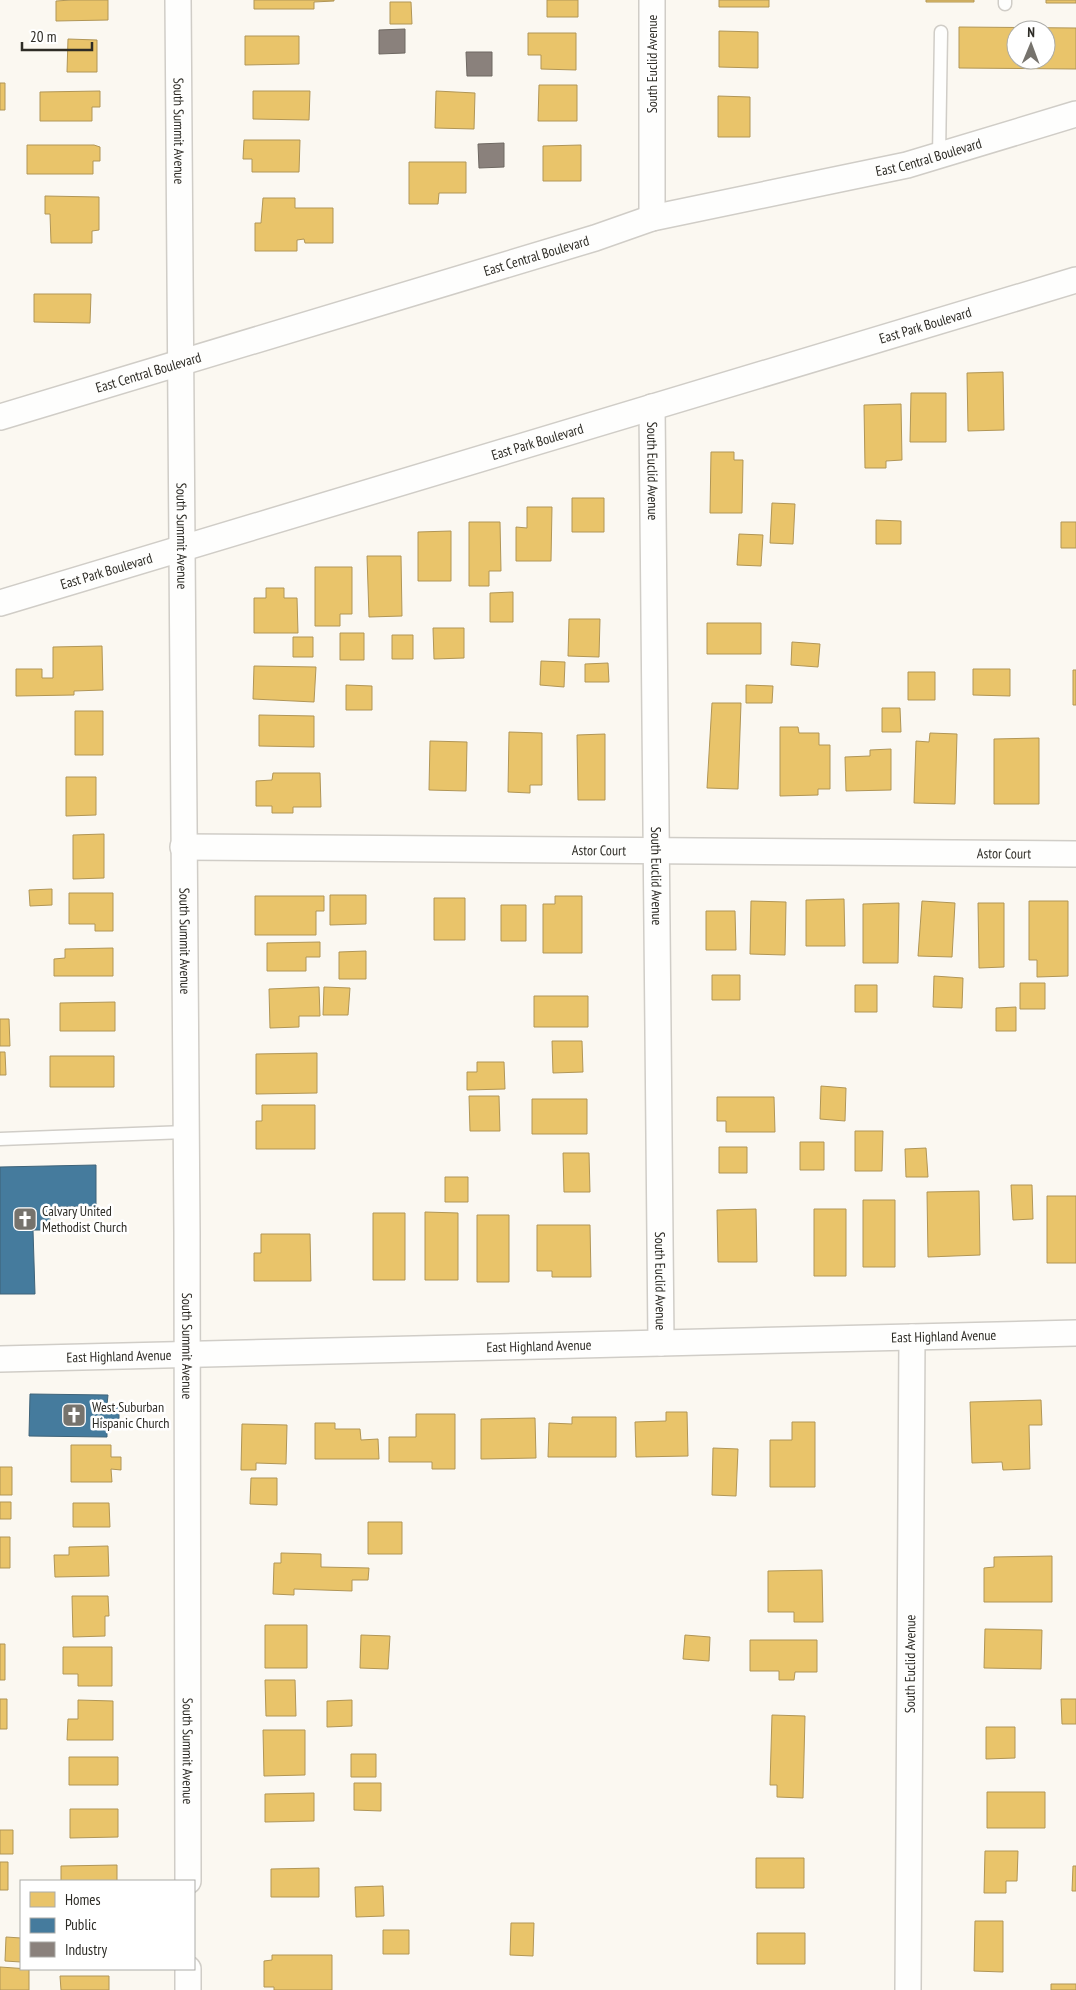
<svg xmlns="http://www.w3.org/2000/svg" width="1076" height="1990" font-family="'PT Sans Narrow',sans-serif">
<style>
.homes{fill:#e9c46a;stroke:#b19656;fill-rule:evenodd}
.public{fill:#457b9d;stroke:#3e6379}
.industry{fill:#8a817c;stroke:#6e6862}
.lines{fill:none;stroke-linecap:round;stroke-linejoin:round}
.service-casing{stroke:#d0cdc7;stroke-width:15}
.minor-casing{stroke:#d0cdc7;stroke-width:28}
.service{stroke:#fefefd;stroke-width:12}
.minor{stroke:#fefefd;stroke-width:25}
.labels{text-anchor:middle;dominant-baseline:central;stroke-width:5;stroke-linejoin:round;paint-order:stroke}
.street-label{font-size:14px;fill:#2e2c26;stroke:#fff}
.poi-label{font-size:14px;fill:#2e2c26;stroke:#fff;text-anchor:start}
</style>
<rect width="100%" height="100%" fill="#fbf8f1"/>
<path class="homes" d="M71 0H108V20L56 21V1Z
M254 0H334V1L314 2V9H254Z
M547 0H578V17H547Z
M719 0H769V7H719Z
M926 0H974V2H926Z
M1046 0H1076V3H1046Z
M390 2H411L412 24H390Z
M959 27 1076 28V69L959 68ZM1016 30H1046V60H1016Z
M719 31 758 32V68L719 67Z
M528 33H576V70L541 69V55H528Z
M245 36H299V64L245 65Z
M68 39 97 40V72H67Z
M0 83H5V110H0Z
M539 85H577V121H538Z
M100 91V107H92V121H40V92Z
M253 91H310L309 120 253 119Z
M436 91 475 93 474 129 435 128Z
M718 96 750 97V137H718Z
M244 140H300L299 172H252V159H243Z
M27 145H94L100 147V161H93V174H27Z
M581 145V181H543V146Z
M409 162H466V193H439L438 204H409Z
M45 196 99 197V230L92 231V243H51L50 214H45Z
M263 198H295V208H333V243H305L304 239 297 240V251H255V223H261Z
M34 294H91L90 323 34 322Z
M1003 372 1004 430 968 431 967 373Z
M911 393H946V442H910Z
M901 404 902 460 886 461V468H865L864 405Z
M711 452H734V460H743L742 513H710Z
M572 498H604V532H572Z
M772 503 795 504 793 544 770 543Z
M527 507H552L551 561H516V527L527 528Z
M876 520 901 521V544H876Z
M469 522H500L501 571H489V586H469Z
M1061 522H1076V548H1061Z
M451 531V581H418V532Z
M739 534 763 535 761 566 737 565Z
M367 556H401L402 616 369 617Z
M315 567H352V614H340V626H315Z
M266 588H284V598H297L298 633H254V598H266Z
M513 592V622H490V593Z
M569 619H600L599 657 568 656Z
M707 623H761V654H707Z
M433 628H464V658L434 659Z
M340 633H364V660H340Z
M392 635H413V659H392Z
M293 637H313V657H293Z
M792 642 820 644 818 667 791 665Z
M102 646 103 690 74 691V695L16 696V669H42V678H53V647Z
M541 661 565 662 564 687 540 685Z
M608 663 609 682H585V664Z
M254 666 316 667 314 702 253 699Z
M973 669H1010V696L973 695Z
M1073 670H1076V705H1073Z
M908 672H935V700H908Z
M346 685 372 686V710H346Z
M746 685 773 686 772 703H746Z
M712 703H741L738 789 707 788Z
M882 708H900L901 732H882Z
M75 711H103V755H75Z
M259 715 314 716V747L259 746Z
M780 727H798L799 733H819V745H830V789H818V795L780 796Z
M509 732 542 733V785H530V793L508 792Z
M930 733 957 734 955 804 914 803 916 741 929 742Z
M605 734V800H578L577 735Z
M1039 738V804H994V739Z
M430 741 467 742 466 791 429 790Z
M891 749V790L846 791 845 757 870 756V750Z
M273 773H320L321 807H293V813H272V806H256V781L272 780Z
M66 777H96V815L66 816Z
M104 834V878L73 879V835Z
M52 889V905L30 906 29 890Z
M69 893H113V931H95V924H69Z
M330 895H366V924L330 925Z
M255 896H324V911H316V935H255Z
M555 896H582V953H543V904H555Z
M434 898H465V940H434Z
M844 899 845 946H806V900Z
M751 901 786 902 785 955 750 954Z
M922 901 955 903 952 957 918 956Z
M1029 901H1068V976L1037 977V960H1029Z
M899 903 898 963H863V904Z
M978 903H1004V967L979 968Z
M501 905H526V941H501Z
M706 911H735L736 950H706Z
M320 942V957H306V971H267V943Z
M113 948V976H54V959L65 958V949Z
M366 951V979H339V952Z
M712 975H740V1000H712Z
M934 976 963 978 962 1008 933 1007Z
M1020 983H1045V1009H1020Z
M855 985H877V1012H855Z
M319 987 320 1016H299V1027L270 1028 269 989Z
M324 987 350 988 348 1015H323Z
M534 996H588V1027H534Z
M115 1002V1031H60V1003Z
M1016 1007V1031H996V1008Z
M0 1019H9L10 1046H0Z
M552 1041H582L583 1072 553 1073Z
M0 1052H5L6 1075H0Z
M317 1053V1093L256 1094V1054Z
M50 1056H114V1087H50Z
M477 1062H504L505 1089 467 1090V1072H477Z
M821 1086 846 1088 845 1121 820 1119Z
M469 1096H499L500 1131H470Z
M717 1097H774L775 1132H726V1121H717Z
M532 1099H587V1134H532Z
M262 1105H315V1149H256V1121H262Z
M855 1131H883L882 1171H855Z
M800 1142H824V1170H800Z
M719 1147H747V1173H719Z
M926 1148 928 1177H906L905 1149Z
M563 1153H589L590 1192H564Z
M445 1177H468V1202H445Z
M1011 1185H1032L1033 1219 1013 1220Z
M979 1191 980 1255 928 1257 927 1192Z
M1047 1196H1076V1263H1047Z
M863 1200H895V1267H863Z
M756 1209 757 1262H718L717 1210Z
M814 1209H846V1276H814Z
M425 1212 458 1213V1280H425Z
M373 1213H405V1280H373Z
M477 1215H509V1282H477Z
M537 1225H590L591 1277H552V1271H537Z
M261 1234H310L311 1281H254V1253H261Z
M1041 1400 1042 1425H1029L1030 1469 1003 1470 1002 1462 972 1463 970 1402Z
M666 1412H687L688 1456 636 1457 635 1422 666 1421Z
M416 1414H455V1469H432V1462H389V1437H416Z
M572 1417H616V1457H548L549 1423 572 1424Z
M535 1418 536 1458 481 1459V1419Z
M792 1422H815V1487H770V1440H792Z
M315 1423H335V1429H360L361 1440 378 1439 379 1459H315Z
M242 1424 287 1425 286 1464 256 1463V1470H241Z
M71 1445H111V1457H121V1470L111 1469 112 1482H71Z
M713 1448 738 1449 736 1496 712 1495Z
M0 1467H12V1495H0Z
M251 1478H277V1505L250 1504Z
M0 1502H11V1519H0Z
M73 1503H109L110 1527H73Z
M368 1522H402V1554H368Z
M0 1537H10V1568H0Z
M108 1546 109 1576 55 1577 54 1555H69V1547Z
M281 1553 321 1554V1567L369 1568 368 1580H352V1591L294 1589V1595L273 1594 274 1563H281Z
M1052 1556V1602H984V1568L994 1567V1557Z
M822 1570 823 1622H794V1612H768V1571Z
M72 1596H108L109 1616H105V1636L73 1637Z
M265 1625H307V1668H265Z
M985 1629 1042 1630 1041 1669 984 1668Z
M361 1635 390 1636 388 1669 360 1668Z
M685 1635 710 1637 709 1661 683 1659Z
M750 1640H817V1672H795L794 1680H779V1671H750Z
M0 1644H5V1680H0Z
M63 1647H112V1686H78V1674H63Z
M265 1680H295L296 1716H266Z
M0 1699H7V1729H0Z
M1061 1699H1076V1724H1062Z
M78 1700 113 1701V1740H67L68 1719H78Z
M352 1700V1726L327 1727V1701Z
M772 1715 805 1716 803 1798 777 1797V1785H770Z
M986 1727H1015V1758L986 1759Z
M263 1730H305V1775L264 1776Z
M351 1754H376V1777H351Z
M69 1757H118V1785H69Z
M354 1783H381V1811L354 1810Z
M987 1792H1045V1828H987Z
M314 1793V1821L265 1822V1794Z
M70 1809H118V1837L70 1838Z
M0 1830H13V1854H0Z
M985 1851H1018L1017 1881H1006V1893H984Z
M756 1858H804V1888H756Z
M0 1862H8V1890H0Z
M117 1865V1881H61V1866Z
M1073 1866H1076V1891H1072Z
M319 1868V1897H271V1869Z
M383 1886 384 1916 356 1917 355 1887Z
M975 1921H1003V1972L974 1971Z
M511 1923H534L533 1956 510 1955Z
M383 1930H409V1954H383Z
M757 1933H805V1964H757Z
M6 1937 21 1938V1962L5 1961Z
M272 1955H332V1990H274V1987H264V1961L272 1960Z
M0 1967 29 1969V1990H0Z
M60 1976H109V1990H61Z
M1051 1984H1076V1990H1051Z"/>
<path class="public" d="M96 1165V1206L50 1207V1230H33L35 1294H0V1167Z
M30 1394 108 1395 107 1405H119V1426H107V1437L29 1436Z"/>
<path class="industry" d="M405 29V53L379 54V30Z
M466 52H492V76H467Z
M504 143V167L479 168 478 144Z"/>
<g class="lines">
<g class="service-casing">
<path id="service" d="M1005 4V0
M939 156 941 32
M0 1139 186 1132"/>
</g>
<g class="minor-casing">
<g id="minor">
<path id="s1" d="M178 0 187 1233 188 1881"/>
<path d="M652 0V218"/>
<path id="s2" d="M652 407 661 1343"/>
<path id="s3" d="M0 417 595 238 652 218 907 165 1076 114"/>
<path id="s4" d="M0 603 1076 280"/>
<path id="s5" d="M183 847 1076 854"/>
<path id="s6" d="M0 1359 1076 1333"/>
<path d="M188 1969V1990"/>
<path id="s7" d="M908 1990 912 1337"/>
</g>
</g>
<use href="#service" class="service"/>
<use href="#minor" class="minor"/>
</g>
<defs>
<g id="church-square" transform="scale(1.25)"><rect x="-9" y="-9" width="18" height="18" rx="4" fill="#76736d" stroke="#fff"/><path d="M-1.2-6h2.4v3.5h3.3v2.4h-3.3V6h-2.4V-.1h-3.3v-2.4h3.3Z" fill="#fff"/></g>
</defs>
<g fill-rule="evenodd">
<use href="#church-square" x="25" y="1219"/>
<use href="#church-square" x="74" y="1415"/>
</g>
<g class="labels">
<g class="street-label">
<text transform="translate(652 64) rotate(-90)">South Euclid Avenue</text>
<text stroke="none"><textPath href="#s1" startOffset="131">South Summit Avenue</textPath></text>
<text stroke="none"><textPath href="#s3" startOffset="965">East Central Boulevard</textPath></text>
<text stroke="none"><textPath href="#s3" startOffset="560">East Central Boulevard</textPath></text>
<text stroke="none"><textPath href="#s4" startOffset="966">East Park Boulevard</textPath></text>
<text stroke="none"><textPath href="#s3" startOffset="155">East Central Boulevard</textPath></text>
<text stroke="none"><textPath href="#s4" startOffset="561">East Park Boulevard</textPath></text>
<text stroke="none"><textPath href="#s2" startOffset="64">South Euclid Avenue</textPath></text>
<text stroke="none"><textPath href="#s1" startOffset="536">South Summit Avenue</textPath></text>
<text stroke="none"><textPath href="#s4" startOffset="111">East Park Boulevard</textPath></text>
<text stroke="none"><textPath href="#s5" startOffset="416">Astor Court</textPath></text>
<text stroke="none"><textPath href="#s5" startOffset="821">Astor Court</textPath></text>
<text stroke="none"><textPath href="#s2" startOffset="469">South Euclid Avenue</textPath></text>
<text stroke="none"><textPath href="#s1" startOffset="941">South Summit Avenue</textPath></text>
<text stroke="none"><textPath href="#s2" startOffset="874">South Euclid Avenue</textPath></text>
<text stroke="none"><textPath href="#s6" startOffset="944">East Highland Avenue</textPath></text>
<text stroke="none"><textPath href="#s1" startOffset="1346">South Summit Avenue</textPath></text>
<text stroke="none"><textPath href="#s6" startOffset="539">East Highland Avenue</textPath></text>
<text stroke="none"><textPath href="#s6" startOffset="119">East Highland Avenue</textPath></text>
<text stroke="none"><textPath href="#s7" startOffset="326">South Euclid Avenue</textPath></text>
<text stroke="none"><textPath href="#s1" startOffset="1751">South Summit Avenue</textPath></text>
</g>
<g class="poi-label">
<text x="42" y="1211">Calvary United<tspan x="42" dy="16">Methodist Church</tspan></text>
<text x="92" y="1407">West Suburban<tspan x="92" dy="16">Hispanic Church</tspan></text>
</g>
</g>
<rect x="20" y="1880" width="175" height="90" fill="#ffffff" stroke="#ababa8"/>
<rect x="30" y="1892" width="25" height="15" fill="#e9c46a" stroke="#ababa8"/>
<text x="65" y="1905" font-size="15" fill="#2e2c26">Homes</text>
<rect x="30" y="1918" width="25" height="15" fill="#457b9d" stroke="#ababa8"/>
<text x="65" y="1930" font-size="15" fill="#2e2c26">Public</text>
<rect x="30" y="1942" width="25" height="15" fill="#8a817c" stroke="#ababa8"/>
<text x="65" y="1955" font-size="15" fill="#2e2c26">Industry</text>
<g transform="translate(1031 45) rotate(1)"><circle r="24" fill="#ffffff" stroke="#ababa8"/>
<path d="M0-4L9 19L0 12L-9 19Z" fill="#76736d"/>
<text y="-8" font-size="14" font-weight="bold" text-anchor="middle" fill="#2e2c26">N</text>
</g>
<path d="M22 42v8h70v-8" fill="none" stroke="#2e2c26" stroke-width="2.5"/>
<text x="30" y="42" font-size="15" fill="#2e2c26" stroke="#ffffff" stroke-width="4" paint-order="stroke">20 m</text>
</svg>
